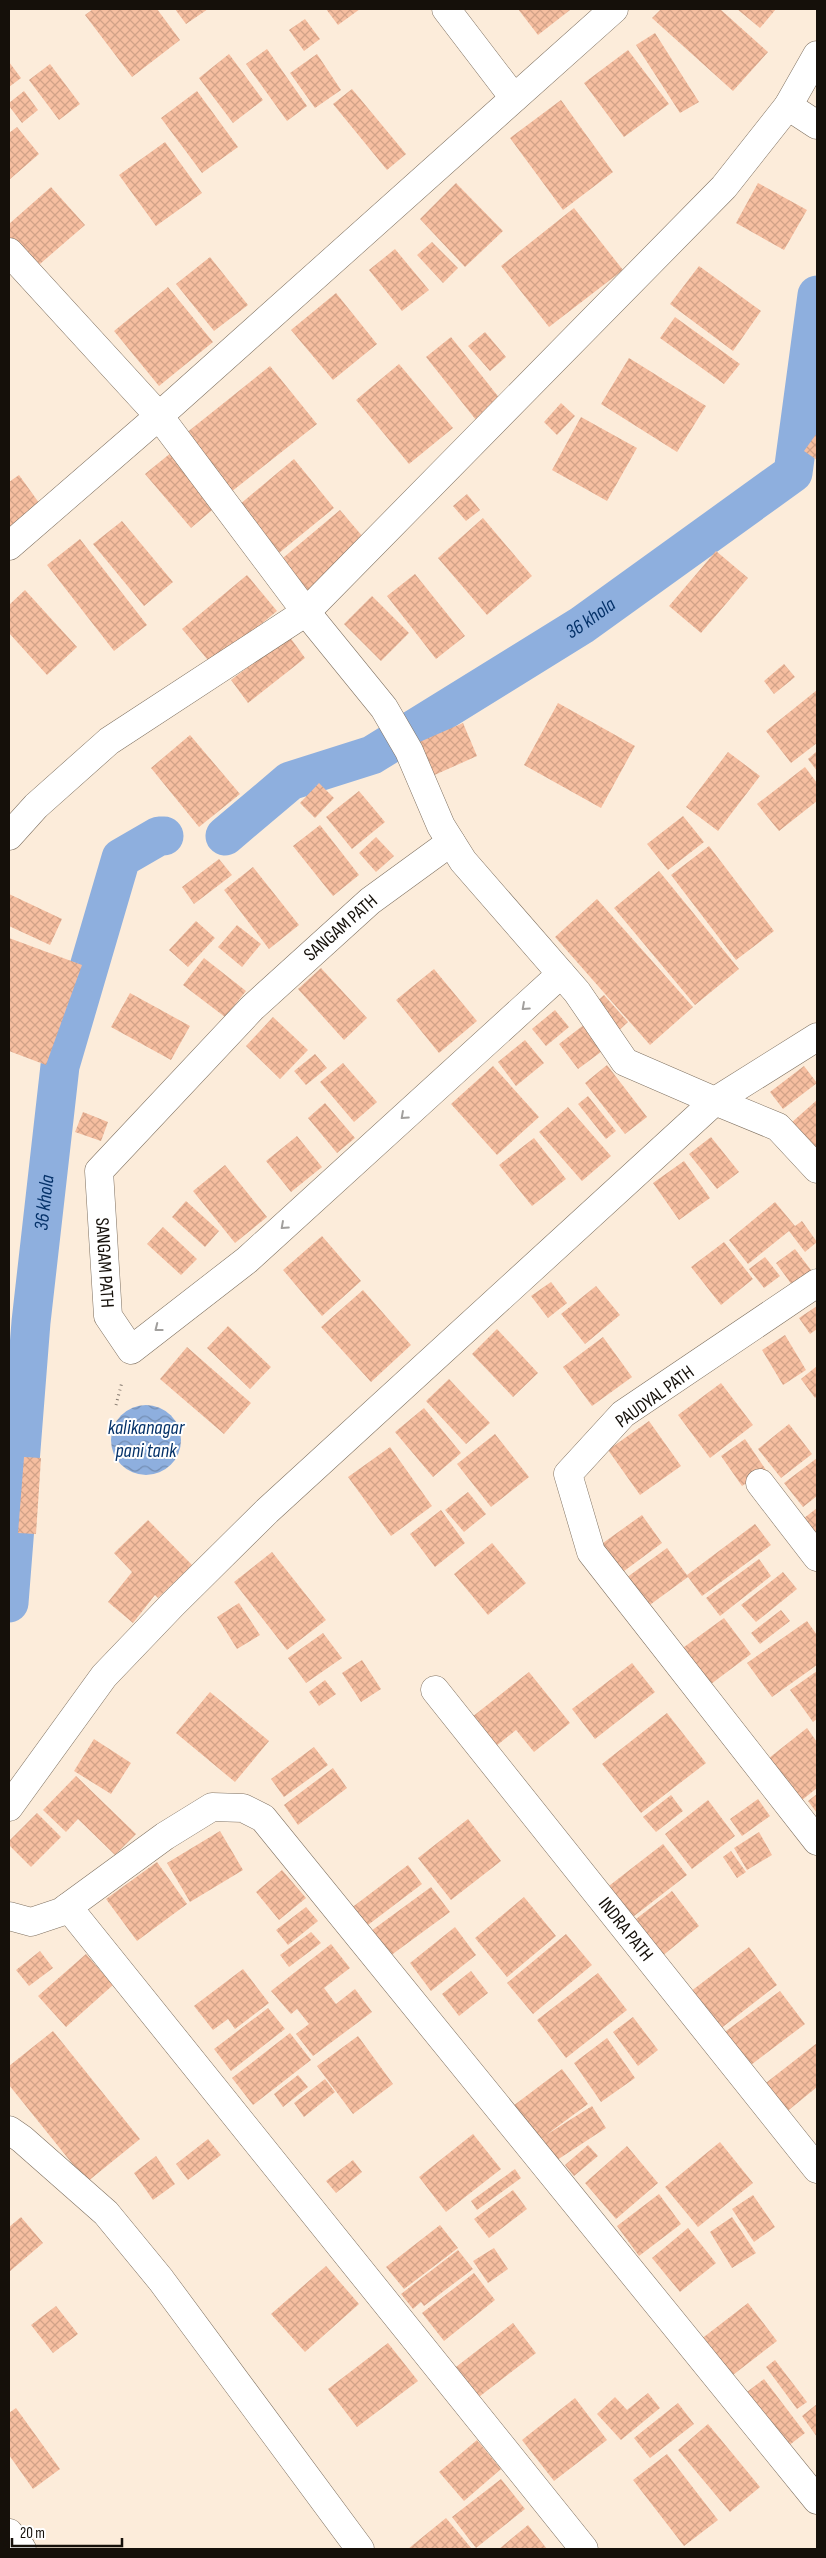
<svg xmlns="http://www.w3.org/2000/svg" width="826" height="2558" font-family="'Sofia Sans Condensed',sans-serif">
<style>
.water{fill:url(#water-waves)}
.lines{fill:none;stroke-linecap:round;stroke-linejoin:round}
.canal{stroke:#8eafde;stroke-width:39}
.building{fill:url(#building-cross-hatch)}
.minor-casing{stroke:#7f7161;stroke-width:29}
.path{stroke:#84796e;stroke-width:3;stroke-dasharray:1 4;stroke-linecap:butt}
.minor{stroke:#fff;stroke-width:28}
.oneway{stroke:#a19f9d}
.labels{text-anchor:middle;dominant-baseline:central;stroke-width:4;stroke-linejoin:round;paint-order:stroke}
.street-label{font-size:19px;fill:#15100a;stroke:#fff}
.water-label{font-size:20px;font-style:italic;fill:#053269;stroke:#fff}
</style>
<defs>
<pattern id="water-waves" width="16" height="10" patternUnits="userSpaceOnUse" patternTransform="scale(1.25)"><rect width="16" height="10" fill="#8eafde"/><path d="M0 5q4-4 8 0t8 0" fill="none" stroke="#738db2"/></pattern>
<pattern id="building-cross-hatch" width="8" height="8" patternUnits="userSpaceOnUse" patternTransform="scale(1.25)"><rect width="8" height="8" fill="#f6bea0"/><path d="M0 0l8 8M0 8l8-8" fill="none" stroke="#d2a288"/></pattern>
</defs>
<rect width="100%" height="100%" fill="#fcecda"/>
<path class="water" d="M111 1440a35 35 0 1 1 70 0a35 35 0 1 1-70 0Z"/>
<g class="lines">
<g class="canal">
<path id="s1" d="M225 836 290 781 372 755 582 625 793 473 817 295"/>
<path id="s2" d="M9 1603 31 1322 60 1066 121 858 159 836H164"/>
</g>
</g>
<path class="building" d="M93 9H157L180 40 132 77 85 15Z
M175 9H208L186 24Z
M326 9H360L338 25Z
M518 9H569L570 10 538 35Z
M661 9H720L768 52 733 91 652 18Z
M737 9H776L760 28Z
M305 19 320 39 304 51 289 30Z
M655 33 699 102 680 113 636 45Z
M267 49 307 106 287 121 246 64Z
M628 50 669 104 624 137 584 83Z
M229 54 263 100 233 123 199 78Z
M317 54 341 90 315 108 290 73Z
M9 62 21 78 9 87Z
M50 64 80 104 59 120 29 80Z
M352 89 406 154 387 170 333 104Z
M24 91 38 110 22 123 9 106V103Z
M197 91 238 147 202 173 161 118Z
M561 100 613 172 563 210 510 138Z
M17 127 39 154 9 180V133Z
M165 142 202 193 156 226 119 175Z
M456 183 503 231 465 267 420 219Z
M758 183 807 210 784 250 736 223Z
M51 187 85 225 33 270 9 242V224Z
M574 208 623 270 549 327 501 266Z
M432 242 458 268 443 283 417 255Z
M395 249 429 290 402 311 369 270Z
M210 257 248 305 214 331 176 284Z
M699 266 761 311 733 351 670 304Z
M168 287 213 342 159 386 114 331Z
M336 293 377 344 333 380 291 330Z
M675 317 740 364 724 384 660 338Z
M485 332 506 357 490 371 468 346Z
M451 337 505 405 480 425 426 357Z
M629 358 706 406 677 452 601 404Z
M399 364 453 428 409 464 356 400Z
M270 366 317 424 231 492 185 434Z
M561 403 575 416 557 435 544 422Z
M581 417 637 448 607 501 552 470Z
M817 433V460L804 451Z
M172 452 218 505 191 528 145 474Z
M294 459 334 508 279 553 239 505Z
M19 475 42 507 9 531V482Z
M467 494 480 510 466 521 453 506Z
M340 510 369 544 305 597 277 563Z
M483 518 532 576 487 615 438 558Z
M122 521 173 582 144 606 93 544Z
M80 539 147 625 114 651 47 565Z
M716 551 748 578 701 633 669 606Z
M415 574 465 636 436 659 387 596Z
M247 575 277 611 212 665 182 629Z
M25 590 77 647 47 675 9 633V605Z
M372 596 409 633 381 661 344 624Z
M289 636 305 658 248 703 231 680Z
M784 664 795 677 774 694 764 681Z
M817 690V743L791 763 766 731Z
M558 703 635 746 601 808 524 765Z
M463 723 477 756 430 777 415 744Z
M190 735 240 794 199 827 151 768Z
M817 751V771L808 759Z
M728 752 760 776 718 831 686 807Z
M805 767 817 783V801L779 831 757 804Z
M319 783 334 798 315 818 300 803Z
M359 791 385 822 352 849 326 817Z
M683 816 704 842 668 870 647 844Z
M320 825 359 875 333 896 293 846Z
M376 837 394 856 376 872 359 853Z
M709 846 774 931 736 960 671 875Z
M219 859 232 875 194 904 182 887Z
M253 867 299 925 269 949 224 890Z
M659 871 739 969 695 1005 614 908Z
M9 894 62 919 50 945 9 926Z
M597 899 693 1007 650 1045 555 937Z
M196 921 215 938 188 967 169 950Z
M237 925 261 944 242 967 218 947Z
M9 938 82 965 46 1065 9 1051Z
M204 958 246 991 225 1017 183 985Z
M321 968 367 1018 344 1040 298 989Z
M434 969 477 1021 439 1053 396 1000Z
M130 993 190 1026 171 1060 111 1027Z
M604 995 628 1022 614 1035 589 1008Z
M555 1010 569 1027 546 1046 532 1029Z
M273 1017 308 1050 280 1079 246 1046Z
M585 1024 605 1049 578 1069 559 1044Z
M525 1040 544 1063 516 1086 498 1062Z
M315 1054 327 1068 306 1085 294 1071Z
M343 1063 377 1102 354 1122 320 1082Z
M607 1065 647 1117 625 1134 585 1083Z
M493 1066 539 1117 497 1155 451 1104Z
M804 1066 817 1083 783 1109 770 1092Z
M588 1096 616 1131 606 1139 578 1104Z
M817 1100V1153L791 1123Z
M325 1103 355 1138 337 1153 308 1118Z
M568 1107 611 1156 582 1181 539 1132Z
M83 1112 108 1122 101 1141 75 1132Z
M297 1136 322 1167 291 1192 266 1161Z
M711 1137 739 1172 717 1189 689 1154Z
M534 1138 566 1179 532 1206 499 1165Z
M684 1161 710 1198 679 1220 653 1183Z
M225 1165 267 1217 235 1243 193 1191Z
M186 1201 219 1231 205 1247 172 1217Z
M775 1202 795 1226 802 1221 817 1242 805 1252 789 1231 748 1264 729 1240Z
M163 1227 197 1259 181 1275 147 1244Z
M322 1236 361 1281 322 1316 283 1270Z
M724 1242 753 1279 721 1305 691 1267Z
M795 1249 814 1274 795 1289 776 1263Z
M765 1257 780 1276 764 1288 749 1269Z
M551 1282 567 1303 548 1318 531 1296Z
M596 1286 620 1315 585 1344 561 1314Z
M363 1290 411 1345 371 1382 321 1327Z
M817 1306V1329L810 1334 799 1318Z
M228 1326 271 1367 250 1389 207 1348Z
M497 1329 538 1373 513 1397 472 1354Z
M785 1335 806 1370 783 1385 762 1350Z
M603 1337 632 1377 592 1406 563 1367Z
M187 1347 251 1403 224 1434 160 1379Z
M817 1366V1396L815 1398 801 1379Z
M449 1379 490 1423 466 1444 426 1401Z
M721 1383 753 1425 710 1458 678 1415Z
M424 1408 461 1453 433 1477 395 1432Z
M649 1421 681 1466 640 1495 608 1450Z
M789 1424 812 1454 781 1478 758 1449Z
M495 1434 529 1477 491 1507 457 1464Z
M745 1439 766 1470 742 1486 721 1456Z
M390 1447 432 1506 391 1536 348 1477Z
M24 1457 41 1458 36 1534 18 1533Z
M817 1458V1496L803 1507 784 1483Z
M468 1492 486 1514 464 1532 445 1510Z
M817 1508V1546L799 1522Z
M441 1510 465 1543 435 1567 410 1534Z
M642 1515 662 1543 616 1577 596 1548Z
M148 1520 192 1565 158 1598 155 1595 133 1623 108 1602 132 1572 114 1553Z
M755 1524 771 1545 702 1596 688 1577 647 1607 626 1578 667 1548 687 1575Z
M492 1543 526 1583 488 1615 454 1574Z
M272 1552 326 1620 287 1650 234 1582Z
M759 1559 771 1576 720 1616 706 1598Z
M783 1572 797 1589 756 1622 741 1605Z
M239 1603 260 1635 237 1649 217 1617Z
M781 1610 790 1621 760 1644 751 1633Z
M724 1618 751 1654 707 1687 680 1650Z
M807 1621 817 1635V1665L772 1697 747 1663Z
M323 1633 342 1658 306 1683 288 1658Z
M362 1660 381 1689 361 1702 342 1673Z
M632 1663 655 1692 595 1739 572 1709Z
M817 1671V1719L813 1722 790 1690Z
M529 1672 570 1723 534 1752 516 1730 490 1751 467 1721Z
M325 1680 336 1694 319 1706 309 1692Z
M210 1692 269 1741 235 1782 176 1733Z
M667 1713 706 1763 641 1813 602 1764Z
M807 1728 817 1742V1788L797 1804 764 1762Z
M94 1739 131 1763 111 1794 74 1771Z
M314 1747 328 1765 284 1797 271 1779Z
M333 1768 347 1788 298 1825 284 1805Z
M76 1776 136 1834 115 1855 78 1819 66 1832 43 1810Z
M817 1794V1813L808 1801Z
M671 1795 683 1811 656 1832 643 1817Z
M758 1799 770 1816 742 1836 730 1819Z
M708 1800 735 1836 692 1869 665 1834Z
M37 1813 61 1837 31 1867 9 1845V1841Z
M468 1819 501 1861 451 1900 418 1858Z
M220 1831 243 1870 190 1902 167 1863Z
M759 1832 772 1855 747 1870 734 1848Z
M663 1844 687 1875 629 1920 605 1889Z
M731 1851 746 1872 737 1878 723 1857Z
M157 1862 187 1904 137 1941 106 1899Z
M408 1865 422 1884 360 1931 346 1912Z
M282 1870 306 1898 279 1920 256 1892Z
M431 1887 450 1912 390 1956 371 1931Z
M672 1891 699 1926 656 1961 627 1926Z
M524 1897 556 1936 507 1977 475 1938Z
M306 1907 318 1921 288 1945 276 1930Z
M455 1927 476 1955 431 1991 410 1963Z
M311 1932 321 1943 289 1967 280 1955Z
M566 1934 592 1965 533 2014 507 1983Z
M331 1944 350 1968 324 1988 336 2004 355 1989 372 2012 313 2056 296 2034 309 2024 297 2009 291 2014 271 1991Z
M749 1947 777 1985 715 2033 686 1995Z
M40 1951 53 1968 29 1986 16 1970Z
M86 1954 113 1985 66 2027 38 1996Z
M243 1969 269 2003 235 2029 228 2019 213 2030 194 2006Z
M471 1971 488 1993 459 2016 442 1994Z
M598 1973 627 2010 566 2058 537 2020Z
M780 1991 805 2024 743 2071 718 2037Z
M268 2008 285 2029 231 2071 214 2049Z
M633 2017 658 2050 638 2066 613 2032Z
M53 2031 140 2139 87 2182 9 2085V2066Z
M290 2033 311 2060 253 2105 232 2078Z
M358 2036 393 2084 353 2114 317 2066Z
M607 2038 635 2078 601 2102 574 2063Z
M817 2043V2087L779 2118 757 2090Z
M562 2069 588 2104 546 2135 592 2106 606 2128 557 2160 542 2138 539 2140 513 2106Z
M298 2075 308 2087 283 2107 274 2094Z
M325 2079 335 2092 304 2117 294 2103Z
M473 2134 501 2169 446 2212 419 2177Z
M208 2139 221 2155 188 2180 176 2164Z
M720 2142 753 2183 698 2227 665 2187Z
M588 2145 598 2156 574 2176 565 2165Z
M627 2146 658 2183 616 2219 585 2183Z
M156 2156 175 2184 153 2200 134 2173Z
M353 2160 362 2172 336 2193 326 2181Z
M515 2169 521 2178 477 2210 471 2201Z
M513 2190 527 2209 489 2238 474 2219Z
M659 2194 681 2224 639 2256 617 2226Z
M753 2195 775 2227 754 2242 732 2209Z
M21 2217 43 2243 9 2272V2227Z
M732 2217 756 2253 732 2268 710 2232Z
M440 2225 458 2248 404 2289 386 2267Z
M688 2228 716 2263 680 2292 652 2258Z
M494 2248 508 2269 488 2283 473 2261Z
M458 2250 473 2269 424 2306 421 2302 413 2309 401 2294Z
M326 2266 359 2304 305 2352 271 2314Z
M474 2273 495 2300 444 2341 422 2313Z
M748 2303 777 2341 729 2378 700 2340Z
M56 2306 78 2334 53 2353 31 2325Z
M513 2323 536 2353 475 2400 452 2370Z
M388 2343 418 2381 357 2427 328 2389Z
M775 2360 807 2402 797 2409 766 2367Z
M764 2379 805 2433 783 2450 743 2395Z
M648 2393 660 2408 621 2440 597 2414 615 2397 627 2410Z
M575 2398 607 2440 554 2481 522 2440Z
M678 2403 694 2424 650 2458 634 2438Z
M817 2404V2437L802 2416Z
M16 2408 60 2469 33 2489 9 2455V2413Z
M708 2424 760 2487 730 2512 678 2450Z
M477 2440 501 2469 464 2501 439 2472Z
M667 2454 718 2520 684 2546 633 2480Z
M501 2479 525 2509 476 2548 452 2517Z
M446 2518 472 2549H408Z
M528 2525 547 2549H499Z"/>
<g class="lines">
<g class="minor-casing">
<g id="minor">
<path d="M446 9 514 98"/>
<path d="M788 106 817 125"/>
<path d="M9 252 159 416 306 612 384 708 409 751 441 826 463 861 577 992 625 1062 715 1101 817 1037"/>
<path d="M9 546 159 416 614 9"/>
<path d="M9 836 36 806 109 741 306 612 724 187 788 106 817 55"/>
<path id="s3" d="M451 842 370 901 252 1008 99 1171 108 1316 131 1350 247 1260 561 974"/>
<path d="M817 1283 623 1414 568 1474 591 1552 817 1841"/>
<path d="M760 1483 817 1557"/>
<path id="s4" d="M435 1690 817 2169"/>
<path d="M9 1807 104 1676 172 1605 267 1511 715 1101 778 1127 817 1169"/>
<path d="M68 1907 584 2549"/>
<path d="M9 1916 31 1922 61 1912 165 1836 212 1807 243 1808 263 1818 817 2500"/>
<path d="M9 2130 22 2139 106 2213 161 2280 360 2549"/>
<path d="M9 2533 22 2549"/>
</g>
</g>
<path class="path" d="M116 1405 122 1382"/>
<use href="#minor" class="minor"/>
</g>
<defs><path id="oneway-chevron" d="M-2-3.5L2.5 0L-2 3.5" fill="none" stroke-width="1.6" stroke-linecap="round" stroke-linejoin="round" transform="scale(1.25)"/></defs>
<g class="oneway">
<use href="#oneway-chevron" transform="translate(525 1007) rotate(138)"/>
<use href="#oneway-chevron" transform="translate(404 1116) rotate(138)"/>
<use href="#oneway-chevron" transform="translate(284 1226) rotate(138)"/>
<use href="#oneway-chevron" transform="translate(158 1328) rotate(142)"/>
</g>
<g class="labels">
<g class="street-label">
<text transform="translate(341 928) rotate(-41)">SANGAM PATH</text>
<text stroke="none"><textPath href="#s3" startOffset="575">SANGAM PATH</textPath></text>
<text transform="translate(655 1397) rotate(-36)">PAUDYAL PATH</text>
<text stroke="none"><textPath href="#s4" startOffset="306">INDRA PATH</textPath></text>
</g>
<g class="water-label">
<text stroke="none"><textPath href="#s1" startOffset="429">36 khola</textPath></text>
<text stroke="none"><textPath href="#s2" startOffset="402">36 khola</textPath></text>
<text x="146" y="1428">kalikanagar<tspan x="146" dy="23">pani tank</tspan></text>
</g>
</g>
<rect width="826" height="2558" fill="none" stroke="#15100a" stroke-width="20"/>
<path d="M12 2538v8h110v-8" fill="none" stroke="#15100a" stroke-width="2.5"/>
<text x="20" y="2538" font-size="15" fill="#15100a" stroke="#ffffff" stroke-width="4" paint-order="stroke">20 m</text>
</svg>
